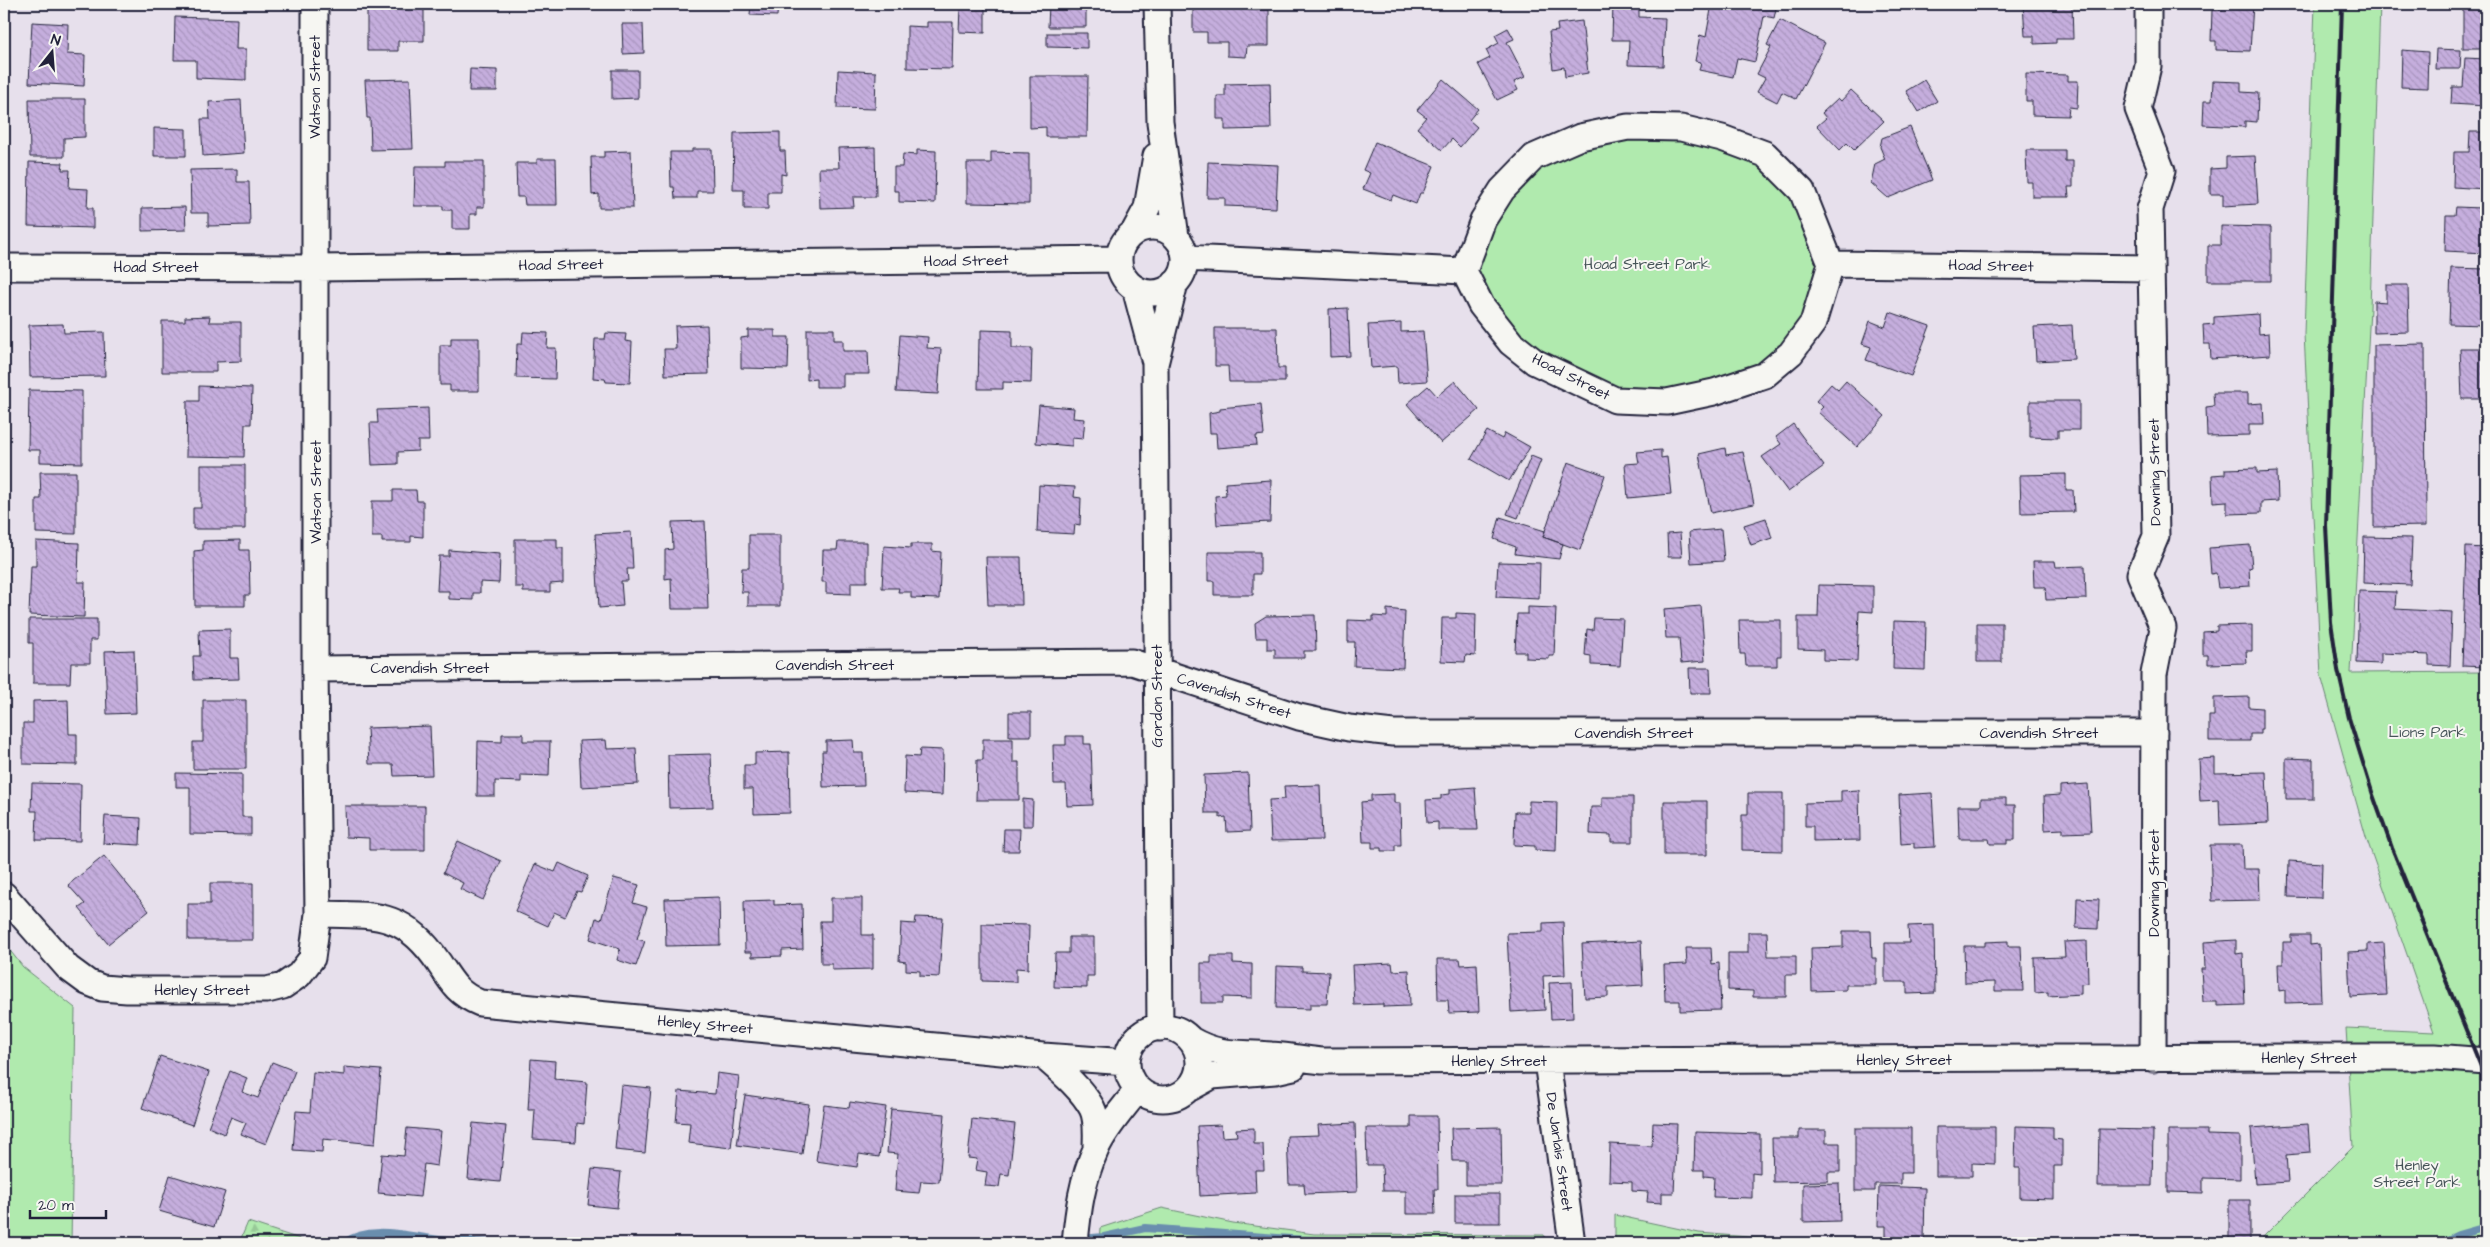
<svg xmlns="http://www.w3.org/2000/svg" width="2490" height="1247" font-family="'Architects Daughter',sans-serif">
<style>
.green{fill:#b0eaae;stroke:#698674}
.forest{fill:url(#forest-firs);stroke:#698674}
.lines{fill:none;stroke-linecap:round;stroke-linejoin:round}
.stream{stroke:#6a8eae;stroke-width:8}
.building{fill:url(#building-back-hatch);stroke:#22223b}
.minor-casing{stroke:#22223b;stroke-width:29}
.minor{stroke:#f6f6f2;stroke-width:25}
.rail{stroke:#22223b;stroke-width:4}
.labels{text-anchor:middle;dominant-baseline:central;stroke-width:4;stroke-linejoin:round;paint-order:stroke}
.street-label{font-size:15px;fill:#22223b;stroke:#f6f6f2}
.park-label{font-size:15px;fill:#465458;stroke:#f6f6f2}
</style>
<defs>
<pattern id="forest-firs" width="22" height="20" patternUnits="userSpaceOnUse" patternTransform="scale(1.25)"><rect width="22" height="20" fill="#b0eaae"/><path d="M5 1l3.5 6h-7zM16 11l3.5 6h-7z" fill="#97c897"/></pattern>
<pattern id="building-back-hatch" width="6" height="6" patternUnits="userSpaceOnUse" patternTransform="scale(1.25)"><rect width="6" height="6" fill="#c5aedd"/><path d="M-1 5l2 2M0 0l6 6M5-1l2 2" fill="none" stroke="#a995bf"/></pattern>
</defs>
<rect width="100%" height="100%" fill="#e7e0ec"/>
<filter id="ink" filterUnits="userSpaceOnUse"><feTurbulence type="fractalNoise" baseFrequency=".02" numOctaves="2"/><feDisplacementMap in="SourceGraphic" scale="10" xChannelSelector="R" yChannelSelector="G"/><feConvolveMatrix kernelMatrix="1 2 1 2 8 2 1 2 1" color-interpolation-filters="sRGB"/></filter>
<g filter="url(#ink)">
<path class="green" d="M2315 4H2380L2370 308 2351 673 2486 672V1243H2257L2353 1147 2346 1028 2434 1032 2366 837 2321 676 2304 334Z
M1580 137 1722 138 1802 191 1831 264 1823 293 1765 375 1615 400 1535 362 1464 271 1502 190Z
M4 943 23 967 75 1008 71 1243H4Z
M1162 1208 1233 1223 1314 1234 1544 1235 1546 1243H1099L1100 1228Z
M1615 1215 1699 1233 1822 1243H1615Z
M440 1241 493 1243H368Z"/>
<path class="forest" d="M248 1222 312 1243H239Z"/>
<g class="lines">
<path class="stream" d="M344 1243C371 1224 410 1237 439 1240 457 1242 476 1242 494 1243
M1036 1243 1104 1237 1145 1228 1344 1243
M2441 1243 2458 1235 2486 1227"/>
</g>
<path class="building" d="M33 4H67V5H33Z
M367 4H399V7H424V41H398V51H367Z
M751 4H778L777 16 750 15Z
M1049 4H1086V27H1048Z
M1193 4H1250V10H1269V46H1247L1246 57 1227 56V42H1207V32H1193Z
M1613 4 1639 5V17L1665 18 1663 66 1628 65 1629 40H1612Z
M1712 4 1741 10 1742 4H1777L1774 18 1764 16 1755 62 1737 58 1733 77 1699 70 1701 62 1695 61 1700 35 1706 37Z
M2023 4H2072L2073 39H2056V43L2034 44V36H2025Z
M2220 4H2253L2250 51 2216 50V41H2211L2212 10H2220Z
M2463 4H2486V48H2463Z
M960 7 985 8V33L959 32Z
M175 17 237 19 236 49H246V80L196 78V60H174Z
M1780 20 1825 43 1796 99 1782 92 1777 102 1757 92 1765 78 1757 74 1771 47 1767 45Z
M1582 21 1588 73 1565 77 1564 67 1553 69 1549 32 1558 31 1557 24Z
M32 22 68 24 67 54 85 55 84 86 29 83Z
M927 22H953L952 69 907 68V26L927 27Z
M622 24H643L644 53 623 54Z
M1508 28 1514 39 1507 42 1525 77 1514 82 1518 90 1497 100 1478 64 1490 58 1486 50 1499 43 1495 35Z
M1047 33H1087V48L1047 47Z
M2436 49 2461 50 2460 69H2435Z
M2402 50 2428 52 2427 88 2401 87Z
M2465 58 2486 59V106L2451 104 2452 87H2463Z
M470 69 497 70V91H469Z
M612 70H638V98L612 99Z
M838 70 876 72 875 109 837 108Z
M2026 74 2068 75V81H2078L2077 108 2069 107 2068 116 2032 115V101H2026Z
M1030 76H1088L1087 137H1046V127L1030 128Z
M410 79 413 149 371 150 370 118H367L365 80Z
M1443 79 1478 109 1469 120 1477 127 1460 147 1452 139 1442 150 1417 128 1426 117 1417 110Z
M1924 80 1937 101 1919 112 1906 91Z
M2213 81 2241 82V92L2258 93 2257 122 2245 121V127L2203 125 2204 101H2212Z
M1270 83 1271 129 1225 130V119H1217V96H1225V84Z
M1851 90 1884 121 1854 150 1847 143 1840 150 1817 126 1826 118 1822 113 1838 98 1841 101Z
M29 99H85V137L64 138V157H30Z
M241 100 244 153 203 156 201 119H210L209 102Z
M1910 127 1932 180 1888 198 1871 183 1875 164 1885 159 1880 147 1882 138Z
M154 128 186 129V156H154Z
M780 132V151H785L786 175 781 174V192H768V209H744V190H733L734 133Z
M2470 132H2486V189L2453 187 2454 152H2469Z
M1375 142 1434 166 1423 193H1420L1416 204 1393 195 1391 200 1363 189 1370 173 1363 170Z
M875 147 876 197H853L854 207 820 208 819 168H839L838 148Z
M692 149H712L713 191H697V198H675L674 187H671L670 152H692Z
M917 150 936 151 935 203 899 202V191H894V167H902L903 154 917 155Z
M2026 150H2065V161H2073V187H2068L2069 197H2032V182H2027Z
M631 151 633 208H599V194L592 195 591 157H604V152Z
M991 152 1029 153V204L967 203V163H991Z
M2255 156 2258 204 2223 206V194H2210V169L2226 168V157Z
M537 159H556L557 205H525L524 197H517L516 163H537Z
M445 161H484V207H477V214H470V229H452V210H443V206H414L415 166H445Z
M29 162 63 163 62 170H70L69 188 88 189 87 208H93V228L28 226Z
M1208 162 1278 165 1276 208 1225 206V198H1207Z
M237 169V182H249L250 225 208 226V213H191L190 170Z
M185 207 186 230 142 231V208Z
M2456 207 2481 208 2480 212 2486 213V253L2445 251 2446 215H2455Z
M2221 226 2271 227V281H2208V245H2221Z
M2451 268 2486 269V325L2449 324Z
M2386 285H2408L2409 332 2374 333V301L2386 302Z
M1348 308 1350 356 1330 357 1329 309Z
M1890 312 1930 326 1911 376 1866 360 1871 347 1862 344 1870 321 1885 327Z
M2258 314 2259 334 2269 333 2270 355 2211 359 2210 344H2204L2203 325 2214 324V317Z
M210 316 209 322H241V361L216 362V372H162V321H185V317Z
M1401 323V332L1423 331 1427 381 1398 383 1397 366 1371 368 1368 325Z
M63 324 64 333 104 332 105 376 30 377 29 325Z
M707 325 709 374 665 375 664 349H676L675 326Z
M2072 325 2074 359 2036 361 2034 327Z
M1215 328H1277L1278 368H1285V382H1229L1228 366H1215Z
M807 329H834V340H843V351H868L869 374H843V387H816V379L807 380Z
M748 330H775V337H789L788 369 741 368V338L748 337Z
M981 330 1012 331V348H1032L1031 383 1003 382V389H978L979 339H981Z
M523 332 548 333 547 348H556L555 379 516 378 517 344H522Z
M606 333 626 334 625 341 632 342 630 383 606 382 605 379 593 378 595 339H605Z
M900 335 928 337 927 348 941 349 938 394 896 392Z
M451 338H479V391H450V385H440V345H451Z
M2425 344 2426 526 2374 527V345Z
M2460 348H2486V399H2462Z
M1455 381 1479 410 1441 443 1407 404 1428 386 1437 396Z
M1846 381 1885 416 1857 447 1818 412 1823 407 1816 401 1831 384 1838 390Z
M199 386 252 388 251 424H245L244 457 186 456 187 401H199Z
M29 390 82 391V463L40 462V450H28Z
M2213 393H2248V404L2263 403 2264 424H2249V435L2207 436 2206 407 2214 406Z
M2030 401H2079V430H2058V438L2030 437Z
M1261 404 1264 435 1256 436 1257 445 1217 448 1216 433H1210L1209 413 1220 411V408Z
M1039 405 1074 408 1073 418 1085 419 1083 439 1072 438V446L1036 443Z
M428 408 429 441H418V451L398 452V464L372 465 370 423H378L377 410Z
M1793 424 1824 466 1788 492 1762 457 1781 444 1776 437Z
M1487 431 1502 439 1505 433 1530 447 1509 481 1471 459Z
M1725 448 1726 455 1743 452 1754 504 1711 513 1699 454Z
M1661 450V458L1667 457 1671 494 1628 498 1625 464 1639 463 1637 452Z
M1531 456 1541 460 1518 518 1507 514Z
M1568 462 1605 475 1580 550 1543 537Z
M201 465H245V529H193V508H201Z
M2257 468V473L2277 472 2278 501 2261 502V513L2227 514V501L2213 502 2212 475 2225 474V469Z
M40 472H76V534L36 533V499H41Z
M2066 474V490H2073L2074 512 2021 513 2020 475Z
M1271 480 1270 522 1217 525 1215 496 1226 495 1225 483Z
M1039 485 1075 487 1074 497 1081 498 1080 525 1075 524 1074 534 1037 532Z
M393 490H416L417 501H423V537L411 536V542H382V537H372V501H393Z
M1500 517 1545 531 1543 537 1563 544 1559 559 1515 554 1516 547 1494 539Z
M1766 518 1772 538 1751 545 1744 525Z
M705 521 708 609H672L671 578 665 579V550L673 549 672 522Z
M1721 529 1724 561 1691 563 1689 532Z
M631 532 633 569H627L628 581H621L623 606 599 608 595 534Z
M1680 533 1682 557H1668L1667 534Z
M749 535H780V606H748V592H741L742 568H749Z
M2364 537 2412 538 2410 585 2363 583Z
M515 539H557V548H563V583L550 584V592H523V587H515Z
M240 540V550H249L250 595H245V606H195L194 551 203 550V541Z
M36 541 79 543 78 582H85L84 617 29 615 31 566H36Z
M838 542H867V582H851V594L826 593V582H822L823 550H837Z
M911 544H932V551L941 552 939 599 911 598V592H898L899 588H882L884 546 911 548Z
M2250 545 2252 567 2249 568 2250 586 2218 588 2216 573 2211 574 2209 548Z
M2466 547 2486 548V667L2462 666Z
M449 550 500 554 499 583 480 582V593H473V600L449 599V591H437L439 556H449Z
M1208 552H1260V574H1253V595H1214V581H1208Z
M986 557H1021L1022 605H988Z
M2033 561H2055L2056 567 2085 566 2086 599 2046 600 2045 587H2034Z
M1498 562 1540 563 1539 599 1496 597Z
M1819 585 1873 586V612L1859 611 1857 661 1823 660V650L1798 649V617H1818Z
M2359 591 2396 592 2395 609 2452 612 2450 666 2429 665V655L2381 653V664L2357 663Z
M1701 606 1705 661 1681 663 1679 638H1666L1664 609Z
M1528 607 1556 608 1554 656H1549V659L1526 658V652H1515L1517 614H1528Z
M1387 609 1405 611 1403 668 1354 666 1355 642H1348V620L1373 621V616L1387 617Z
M1456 613 1476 614 1475 656 1466 655 1465 662 1441 661 1442 618H1456Z
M1315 615 1316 651H1304V658H1275V649H1267V638H1256L1255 623 1266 616Z
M1594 618 1623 619 1620 666 1591 665V656L1585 655 1587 629 1593 630Z
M29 619H97V640H90V663H71L70 683H33V643H29Z
M1739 620H1781V656H1777V666H1746L1745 654H1740Z
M1894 621 1926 622 1925 670 1893 669Z
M1977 623H2002V662H1977Z
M2252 625V651H2246L2247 663 2208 664V655H2203V632L2217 631V626Z
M230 629V658H238L239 679 194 680 193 656H200L199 630Z
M134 650 136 713 107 714 105 651Z
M1689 668H1710L1711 693H1690Z
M2249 697V707L2262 708V729H2260V734H2250V741H2209V716H2214V698Z
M68 700 69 734H77V765L23 764V723H33V701Z
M203 700H246V769H193V742H203Z
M1009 712H1031V736H1009Z
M430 726 432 775 394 776 393 764H369L367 728Z
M502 734H523V741H550L549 776 521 775V782L495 781V796H477L478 741 502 742Z
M1066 736H1084V744H1091L1093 805 1067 806 1066 784H1054L1053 745H1066Z
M983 739H1013V762H1019V800H976L977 760H983Z
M606 740 607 749 636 748 638 784 581 787 579 741Z
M853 740 854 753H863L864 786 823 787 822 751H826V741Z
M920 749 943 750 942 795 904 793 905 756 919 757Z
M789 752 790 813 754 814 753 789H744V765H755V753Z
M711 754 713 807 669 808 668 755Z
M2215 758V773L2266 772 2268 823 2220 825 2219 800 2200 801 2198 759Z
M2286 758 2313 759V799H2286Z
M176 773 242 774V817H251V835L190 834V787H176Z
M1248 773 1250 831 1227 832 1226 817 1220 818V813H1205L1204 775Z
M32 783 81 784 80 841 36 840 37 811H31Z
M2088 784 2091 832 2063 833V829L2045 830 2044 796 2060 795V786Z
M1320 785 1322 840 1271 841 1269 800 1285 799 1284 786Z
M1475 787 1478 830H1438V822L1427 823 1426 800 1441 799V795L1450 794V789Z
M1859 790 1860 840 1813 841V826H1805V803L1841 802V791Z
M1748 793H1783V851L1742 850V815H1748Z
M1932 793 1935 847 1914 848V843L1901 844 1899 795Z
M1394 794V803H1400L1401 845H1395V851H1381V848H1372V842H1363L1361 802 1371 801V795Z
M1602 797H1633V842H1611V835L1590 834 1591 807H1602Z
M1981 798H2006V805H2015V840H2007V844H1990L1989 839H1959L1958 806H1981Z
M1023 799 1033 800 1032 826H1023Z
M1529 801 1557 802 1556 851 1535 850V846L1514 845 1515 812H1529Z
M1664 801H1707V855H1664Z
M345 806H425V850H369V838L346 837Z
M105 816 141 818 140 845 103 843Z
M1004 829H1020L1019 851H1003Z
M458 841 501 861 483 900 460 889 463 883 443 873Z
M2210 845H2242L2243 869H2259L2260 900 2212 901Z
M104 856 149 911 108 944 79 908 85 904 68 885Z
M2289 861 2322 863 2321 898 2288 897Z
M559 863 588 876 581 892 577 891 565 917 554 912 548 926 515 911 535 864 555 872Z
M614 878 639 885 633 903 647 907 637 939 645 941 636 966 617 960 620 949 590 939 596 918 601 920Z
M210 883H253V940H188V904H210Z
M719 897 720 945 666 946 665 899Z
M831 898H862V935H873V969L832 970V964H821L820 921H831Z
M2077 898 2099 899 2098 929 2076 928Z
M774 900V905L802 904 803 949 782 950V956L752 957V952H745L744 901Z
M916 917 943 918 939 977 920 976V971L906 970V962L899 961 901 923 915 924Z
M1563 922 1565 975 1543 976 1545 1010 1511 1012 1507 933 1543 932V923Z
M982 924 1029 925 1028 969 1016 968V982L982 981Z
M1934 925 1935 993 1907 994V982H1885V943H1909L1908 926Z
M1843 931H1871L1872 958H1876V985H1846V990L1812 991 1811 948 1843 947Z
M1748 932H1767L1768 956H1796V975H1786V997H1753V991L1728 990V953H1748Z
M2291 935H2310V945L2319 944 2321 1002 2285 1003V990L2279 991 2278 964H2283V942H2291Z
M1069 937H1094V976H1087V988L1054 987 1055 953H1069Z
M2236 940V954L2243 953 2245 1005 2217 1006V1002H2203L2201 969H2205L2204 942Z
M1641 941 1643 985 1608 987V997L1585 998 1582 944Z
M2008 941V946H2021L2023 991H1995V982L1965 983 1964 946H1985V942Z
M2087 941 2088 983 2081 984V994L2048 996V992L2035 993 2034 958 2065 957 2064 942Z
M2384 943 2387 995 2350 997 2348 952 2368 951V944Z
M1686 948H1711L1712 964 1719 963 1721 1010 1680 1011V1001H1665L1664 965 1687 964Z
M1211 956H1233V963L1252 964V998L1223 997V1003H1201V963H1211Z
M1437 959H1460L1461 965 1477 964 1479 1012 1449 1013 1448 1000H1438Z
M1392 963 1393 971 1409 970 1410 1006 1383 1007V1004L1354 1005 1352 965Z
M1277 966 1302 967V971L1329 972 1327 1004H1310V1009L1276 1008Z
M1572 982 1573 1018 1551 1019 1549 983Z
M160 1056 209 1072 192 1125 142 1108Z
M531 1059 555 1061 554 1079 587 1082 584 1124 577 1123 576 1142 533 1139 535 1110H528Z
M272 1062 295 1071 266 1144 241 1134 246 1123 231 1117 224 1134 208 1127 230 1071 247 1078 242 1092 258 1098Z
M344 1067 381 1070 375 1144 323 1139 322 1152 293 1150 296 1111 310 1112 313 1072 344 1075Z
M717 1073 739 1076 731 1148 688 1143 690 1123 676 1122 679 1091 715 1094Z
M621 1085 651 1088 645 1153 615 1150Z
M745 1095 809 1104 802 1154 737 1145Z
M850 1102 886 1107 879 1157 859 1154 857 1167 816 1161 824 1105 849 1108Z
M891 1109 945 1114 939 1182 921 1181 919 1193 895 1191 898 1154 887 1153Z
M1411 1116H1437L1438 1189H1434L1435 1214H1406V1191H1383L1382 1165H1367L1366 1128H1411Z
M972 1119 1015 1124 1009 1175 1001 1174 999 1187 985 1186 987 1172 975 1170 977 1159 968 1158Z
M473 1123 506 1126 500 1182 468 1179Z
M1355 1123 1357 1192 1305 1194 1304 1184H1289L1287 1136 1319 1135 1318 1125Z
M1653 1123 1677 1124 1674 1193H1662V1203L1647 1202 1648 1192 1632 1191V1182L1609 1181 1610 1144 1652 1146Z
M2308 1124 2310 1153 2286 1155 2288 1182 2255 1184 2251 1128Z
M1221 1125 1222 1137 1237 1136 1236 1129 1254 1128V1144H1263L1264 1170H1255L1256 1193 1200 1196 1197 1126Z
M2016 1126 2053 1127V1139L2062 1140V1166H2054V1199L2020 1198V1168H2015Z
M1501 1127 1502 1185H1466V1161H1452L1451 1128Z
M1936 1127H1995V1164L1972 1163V1176H1936Z
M407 1128 441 1131 437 1166 424 1164 420 1197 378 1193 382 1154 404 1156Z
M1855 1128H1911V1173H1901V1184H1875V1191H1855Z
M2099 1129 2153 1130 2152 1186H2098Z
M1799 1130H1826V1143H1840V1172H1828V1181L1773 1182 1772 1138H1799Z
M2168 1130H2207V1135L2240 1136V1179L2203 1178V1193L2168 1192Z
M1695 1132 1760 1134V1174L1752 1173V1198L1713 1197 1714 1177 1704 1176V1170H1694Z
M592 1169 621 1172 617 1208 588 1205Z
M170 1175 225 1192 214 1227 159 1211Z
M1839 1183 1840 1221 1803 1222V1184Z
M1879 1186 1925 1188 1924 1242 1886 1241V1226H1878Z
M1455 1194H1500V1223H1455Z
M2229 1200H2250V1243H2229Z
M172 1238 174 1243H153Z"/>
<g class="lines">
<g class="minor-casing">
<path id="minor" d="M1157 4 1160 122 1176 237
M2148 4V66L2138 109 2162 171 2150 209 2156 536 2140 574 2163 628 2154 674 2153 1059
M1628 127 1681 128 1722 138 1765 154 1802 191 1831 264 1813 323 1791 353 1765 375 1714 392 1667 402 1615 400 1535 362 1511 343 1481 305 1464 271 1483 220 1502 190 1534 157 1580 137Z
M1119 260a33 33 0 1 1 66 0a33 33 0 1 1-66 0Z
M1134 232 1147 208 1156 156
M1185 258 1464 271
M1831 264 2151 268
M4 267 316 268 1119 259
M1135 288 1154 359
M315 669 1132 662 1299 717 1349 728 1393 733H2154
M4 895 68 968 87 982 102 988 127 990H267L283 986 299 975 312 958 318 914 315 669V4
M318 914C376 915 404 911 439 963 452 983 458 994 480 1003L1043 1056 1127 1062
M1127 1063a36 36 0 1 1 72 0a36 36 0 1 1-72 0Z
M1160 1028 1155 364 1175 283
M1191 1040C1221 1057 1239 1052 1271 1055 1288 1056 1305 1059 1322 1061L2296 1057H2435L2486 1061
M1043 1056C1060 1071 1081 1088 1092 1108 1098 1120 1096 1135 1096 1148
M1547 1061 1572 1243
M1190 1088 1212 1076 1275 1071 1293 1067
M1075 1243C1078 1211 1082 1180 1096 1149 1105 1128 1124 1108 1138 1089"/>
</g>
<use href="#minor" class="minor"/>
<path class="rail" d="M2342 4 2326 526 2331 622 2338 670 2349 718 2373 795 2392 848 2486 1079"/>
</g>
</g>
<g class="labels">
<g class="street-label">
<text transform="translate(315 87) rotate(-90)">Watson Street</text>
<text transform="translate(966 261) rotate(-1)">Hoad Street</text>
<text transform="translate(561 265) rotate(-1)">Hoad Street</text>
<text transform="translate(1991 266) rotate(1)">Hoad Street</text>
<text x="156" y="267">Hoad Street</text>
<text transform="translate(1571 377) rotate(27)">Hoad Street</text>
<text transform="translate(2155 472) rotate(-91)">Downing Street</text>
<text transform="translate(316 492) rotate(-90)">Watson Street</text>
<text x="835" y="665">Cavendish Street</text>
<text x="430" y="668">Cavendish Street</text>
<text transform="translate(1157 696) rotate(-90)">Gordon Street</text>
<text transform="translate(1234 696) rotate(18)">Cavendish Street</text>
<text x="1634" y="733">Cavendish Street</text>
<text x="2039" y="733">Cavendish Street</text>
<text transform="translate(2154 883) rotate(-90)">Downing Street</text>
<text x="202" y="990">Henley Street</text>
<text transform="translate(705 1025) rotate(5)">Henley Street</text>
<text x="2309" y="1058">Henley Street</text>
<text x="1904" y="1060">Henley Street</text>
<text x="1499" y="1061">Henley Street</text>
<text transform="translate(1559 1152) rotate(82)">De Jarlais Street</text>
</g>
<g class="park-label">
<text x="1647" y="264">Hoad Street Park</text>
<text x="2427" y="732">Lions Park</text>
<text x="2417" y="1165">Henley<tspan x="2417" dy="17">Street Park</tspan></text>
</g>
</g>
<rect width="2490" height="1247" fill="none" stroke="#f6f6f2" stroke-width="20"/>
<rect x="10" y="10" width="2470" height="1227" fill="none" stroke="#22223b" stroke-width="2" filter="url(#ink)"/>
<g transform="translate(52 52) rotate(17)" stroke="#f6f6f2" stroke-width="4" paint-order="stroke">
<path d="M0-4L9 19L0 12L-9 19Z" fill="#22223b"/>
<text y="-8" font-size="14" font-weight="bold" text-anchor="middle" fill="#22223b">N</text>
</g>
<path d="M30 1210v8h76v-8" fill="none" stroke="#22223b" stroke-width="2.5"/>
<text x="38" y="1210" font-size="15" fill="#22223b" stroke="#f6f6f2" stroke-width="4" paint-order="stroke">20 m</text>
</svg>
